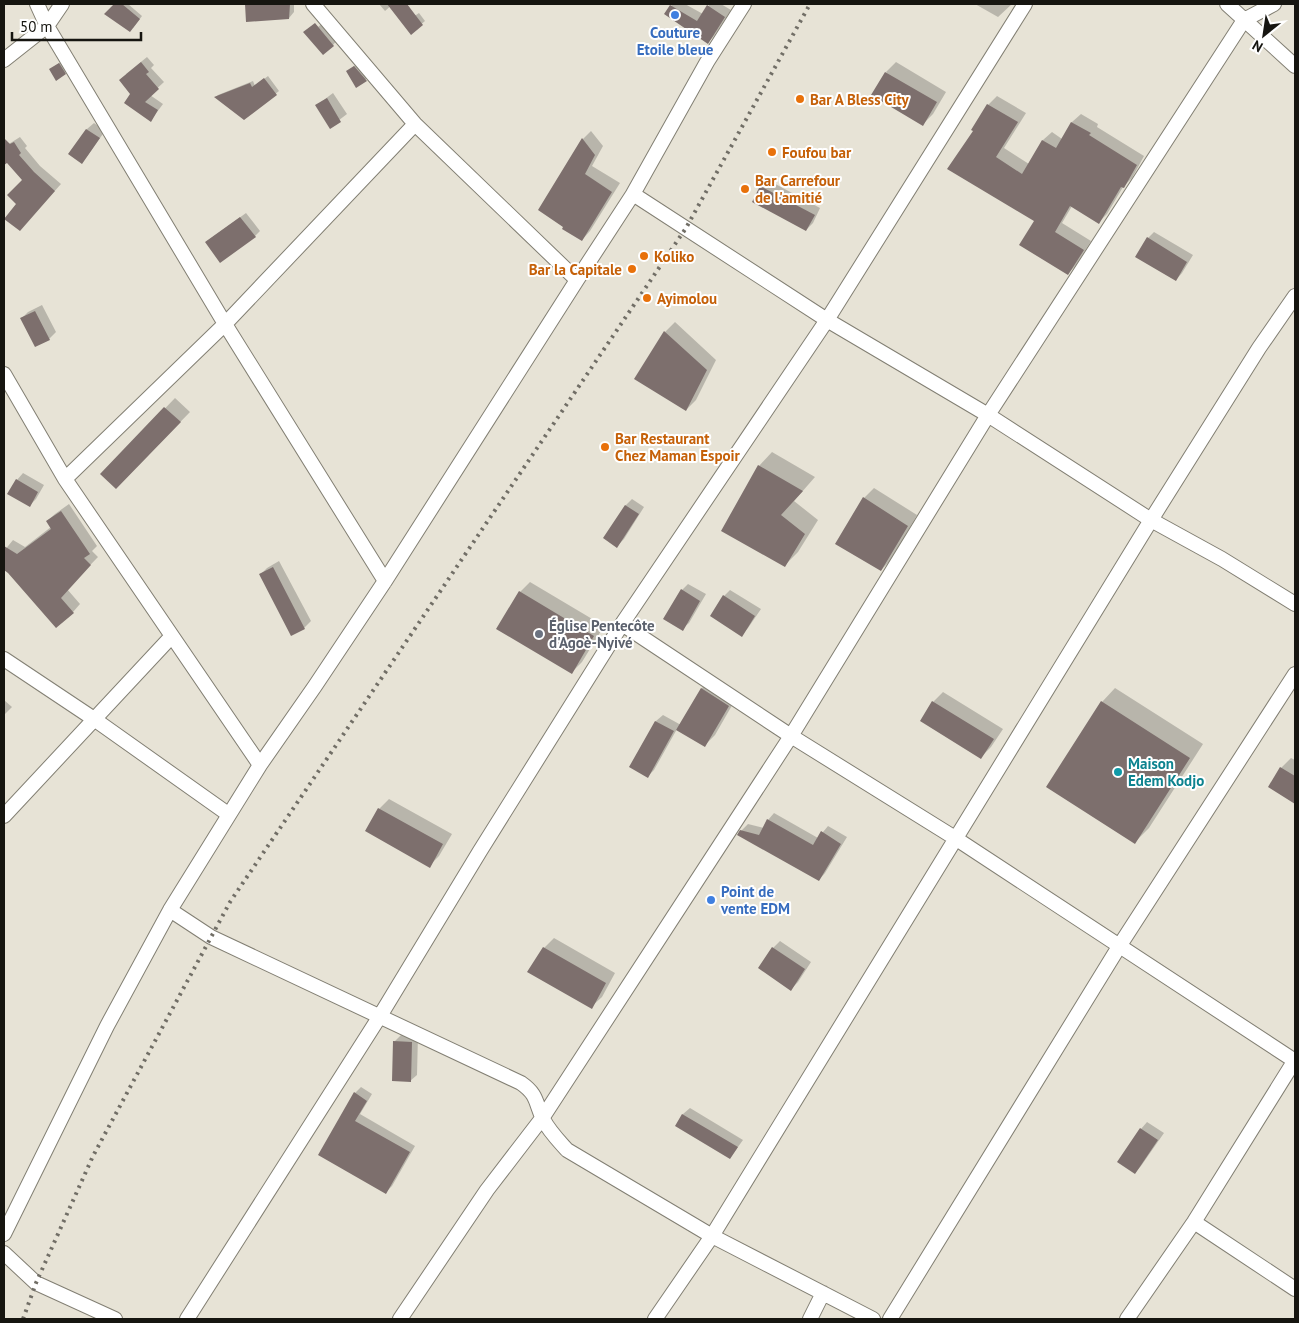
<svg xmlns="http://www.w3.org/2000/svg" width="1299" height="1323" font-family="'PT Sans',sans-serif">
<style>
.shadow{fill:#0003}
.building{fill:#7d6f6d}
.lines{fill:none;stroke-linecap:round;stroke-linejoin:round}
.minor-casing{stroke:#827f73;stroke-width:16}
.minor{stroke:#fff;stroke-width:14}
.rail{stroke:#716e66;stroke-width:4;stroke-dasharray:2.5 5;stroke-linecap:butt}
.shop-dot{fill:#3f7fe0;stroke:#fff;stroke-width:2}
.food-dot{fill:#e8710a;stroke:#fff;stroke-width:2}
.worship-dot{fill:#6b7280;stroke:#fff;stroke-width:2}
.culture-dot{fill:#0f9aa8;stroke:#fff;stroke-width:2}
.labels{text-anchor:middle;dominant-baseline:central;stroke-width:4;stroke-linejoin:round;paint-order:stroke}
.shop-label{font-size:15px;font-weight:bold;fill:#366cbe;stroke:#fff}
.food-label{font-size:15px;font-weight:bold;fill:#c56008;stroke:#fff;text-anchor:start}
.worship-label{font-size:15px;font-weight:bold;fill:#5b616d;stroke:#fff;text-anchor:start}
.culture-label{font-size:15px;font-weight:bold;fill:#0d838f;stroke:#fff;text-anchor:start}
</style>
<rect width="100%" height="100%" fill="#e7e3d6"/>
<path class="shadow" d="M115 4H128L142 16 133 28 106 14Z
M246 4H294V12L289 18 248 21Z
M379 4H393L385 11Z
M673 4H685L703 14 710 4H721L731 10 714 36 708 42 671 6Z
M975 4H1012L998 17Z
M419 13 425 21 411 33 407 21Z
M325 21 339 38 333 45 318 27Z
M147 57 154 65 151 68 164 82 150 95 163 104 151 120 131 94 126 74Z
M361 60 373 74 356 86 347 72Z
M62 61 68 71 65 73 51 69Z
M896 62 946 92 933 114 923 124 886 72Z
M268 76 279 91 244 119 216 97 218 95 253 81 255 86Z
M333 93 347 114 330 127 317 105Z
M997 96 1026 113 1004 148 1029 164 1043 140 1052 132 1062 139 1072 122 1081 114 1098 124 1097 127 1144 156 1132 178 1123 187 1107 214 1099 222 1072 206 1062 223 1091 241 1076 265 1068 274 1035 220 974 130 988 105Z
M94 123 105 131 88 155 82 162 70 154 87 129Z
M591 131 603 146 592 166 620 183 590 231 582 240 540 210 583 139Z
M20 137 27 146 25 148 40 166 61 184 26 223 6 219 4 221 18 204 23 180 7 161 4 163V147Z
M768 180 820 208 813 223 806 230 753 201 761 186Z
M246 213 260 231 255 236 206 242Z
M1154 232 1193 255 1182 273 1176 280 1148 238Z
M42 305 56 332 49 339 22 318 28 312Z
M675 322 716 360 696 400 686 410 665 332Z
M175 398 190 412 116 488 102 474Z
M772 452 815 477 794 501 818 520 798 552 784 566 759 466Z
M23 473 44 485 36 499 30 505 17 480Z
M874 488 917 515 891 560 881 570 864 498Z
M632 499 644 507 624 539 617 546 605 538 626 505Z
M69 504 97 546 92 551 98 557 67 589 80 604 73 612 4 569V551L13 540 25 547 51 527 47 521 55 514Z
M279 561 311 621 304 628 292 634 260 575 267 568Z
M530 582 604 626 582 662 572 672 520 592Z
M688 584 706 594 689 623 682 629V590Z
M730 590 761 609 748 628 742 635 724 596Z
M712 678 738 695 715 735 705 745 677 729 654 770 648 776 631 767 656 721 663 715 681 725 702 688Z
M1115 688 1203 744 1149 828 1135 842 1102 702Z
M943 692 1003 729 991 747 981 757 933 702Z
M4 700 12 707 4 715Z
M1291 758 1295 760V803L1269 786 1281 768Z
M389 799 452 834 439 856 429 866 379 809Z
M774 813 818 838 828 826 847 837 825 873 819 880 741 831 748 824 764 828 768 820Z
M554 938 615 973 602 997 591 1007 544 948Z
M780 941 811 962 798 982 791 989 773 948Z
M401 1035H418L417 1075 410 1081 395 1041Z
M361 1087 372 1094 360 1114 415 1146 392 1186 386 1192 320 1155 355 1093Z
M690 1108 743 1140 730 1158 677 1125 683 1114Z
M1147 1122 1164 1133 1141 1166 1135 1173 1141 1129Z"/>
<path class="building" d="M114 4H122L140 19 130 32 104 14Z
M245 4H290L289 19 246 22Z
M387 4H407L423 25 411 35Z
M670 5 697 21 707 5 725 17 708 44 664 14Z
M315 23 334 46 323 55 303 32Z
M141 62 149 72 146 74 159 89 145 102 158 110 151 122 124 103 130 94 119 80Z
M59 63 66 74 56 81 49 69Z
M354 66 367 81 356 88 346 71Z
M885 72 937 102 923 126 871 95Z
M264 78 277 95 244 120 214 97 250 83 252 87Z
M327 98 341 122 330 129 315 105Z
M987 104 1018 122 996 157 1022 174 1042 140 1056 148 1071 122 1091 133 1089 135 1137 165 1124 188 1121 187 1099 224 1070 206 1055 232 1084 250 1068 275 1019 245 1034 221 947 169 973 131 971 130Z
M86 129 100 138 82 164 68 154Z
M4 138 10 144 14 142 21 153 19 155 34 172 55 191 20 231 4 219 16 204 7 195 22 180 7 163 4 165Z
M582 138 595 155 585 174 612 192 582 241 562 229 563 227 538 210Z
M760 186 815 215 806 231 752 202Z
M240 217 256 237 220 263 205 242Z
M1147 237 1187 262 1176 281 1135 257Z
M35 311 50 340 35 347 20 318Z
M664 331 707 370 686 411 634 379Z
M164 407 181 422 116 489 100 474Z
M758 465 803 491 781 515 805 534 785 567 721 531Z
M16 479 38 492 30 507 7 494Z
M863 497 908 526 881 571 835 544Z
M625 505 639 514 617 548 603 538Z
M61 511 90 554 84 558 91 565 61 598 74 613 56 628 8 573 4 570V546L17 554 51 529 46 521Z
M273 567 305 629 291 636 259 574Z
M681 589 700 601 683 631 663 619Z
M519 591 594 636 572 674 496 629Z
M723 595 755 616 742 637 710 616Z
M701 688 729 706 705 747 676 730Z
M932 701 994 739 981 759 920 721Z
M1101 701 1190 758 1135 844 1046 787Z
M655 721 674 731 648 778 629 767Z
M1280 767 1295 776V804L1268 787Z
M378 808 443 844 430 868 365 831Z
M767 819 813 845 821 831 841 844 819 881 737 835 740 830 759 835Z
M543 947 606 983 592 1009 527 972Z
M772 947 805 969 791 991 758 968Z
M393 1041 412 1042 411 1082 392 1081Z
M354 1092 367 1101 355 1121 410 1152 386 1194 318 1155Z
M682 1114 738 1147 730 1159 675 1126Z
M1140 1128 1158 1140 1135 1174 1117 1162Z"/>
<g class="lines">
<g class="minor-casing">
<path id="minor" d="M37 4 47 26 225 324 385 581
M313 4 415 124 577 280
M1227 4 1295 66
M4 60 47 26 62 4
M633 194 827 320 988 415 1151 520 1222 559 1295 604
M4 374 65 479 260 765
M65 479 225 324 415 124
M622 624 791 736 955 838 1295 1061
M4 659 94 719 228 814
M4 816 171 637
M170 910 211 937 521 1083C538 1095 535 1102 543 1119 549 1131 558 1140 567 1150L712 1236 873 1319
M1194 1222 1295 1289
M4 1234 107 1026 170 910 260 765 315 686 385 581 577 280 633 194 707 62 744 4
M4 1253 36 1283 115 1319
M187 1319 380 1016 480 851 622 624 827 320 1025 4
M400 1319 487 1190 543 1117 791 736 988 415 1244 20 1274 4
M655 1319 712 1236 1151 520 1259 348 1295 296
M810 1319 823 1293
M890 1319 1120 945 1295 674
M1127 1319 1194 1222 1295 1060"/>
</g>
<use href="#minor" class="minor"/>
<path class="rail" d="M23 1319 36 1283 93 1156 230 902 686 228 810 4"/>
</g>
<g class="shop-dot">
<circle cx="675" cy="15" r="5"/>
<circle cx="711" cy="900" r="5"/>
</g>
<g class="food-dot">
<circle cx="800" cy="99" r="5"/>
<circle cx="772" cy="152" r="5"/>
<circle cx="745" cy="189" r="5"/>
<circle cx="644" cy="256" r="5"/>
<circle cx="632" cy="269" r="5"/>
<circle cx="647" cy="298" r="5"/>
<circle cx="605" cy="447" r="5"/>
</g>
<circle class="worship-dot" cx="539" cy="634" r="5"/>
<circle class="culture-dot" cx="1118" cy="772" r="5"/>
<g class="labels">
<g class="shop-label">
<text x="675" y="32">Couture<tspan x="675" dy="17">Etoile bleue</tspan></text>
<text x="721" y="891" text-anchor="start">Point de<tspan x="721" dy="17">vente EDM</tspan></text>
</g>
<g class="food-label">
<text x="810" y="99">Bar A Bless City</text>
<text x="782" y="152">Foufou bar</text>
<text x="755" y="180">Bar Carrefour<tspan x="755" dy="17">de l'amitié</tspan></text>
<text x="654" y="256">Koliko</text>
<text x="622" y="269" text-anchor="end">Bar la Capitale</text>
<text x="657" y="298">Ayimolou</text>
<text x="615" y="438">Bar Restaurant<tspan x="615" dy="17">Chez Maman Espoir</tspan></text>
</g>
<g class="worship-label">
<text x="549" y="625">Église Pentecôte<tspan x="549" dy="17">d'Agoè-Nyivé</tspan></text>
</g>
<g class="culture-label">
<text x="1128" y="763">Maison<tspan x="1128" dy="17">Edem Kodjo</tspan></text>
</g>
</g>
<rect width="1299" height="1323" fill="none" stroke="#161510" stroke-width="10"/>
<g transform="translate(1264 35) rotate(210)" stroke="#ffffff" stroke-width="4" paint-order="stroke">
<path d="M0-4L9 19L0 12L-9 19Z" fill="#161510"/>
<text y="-8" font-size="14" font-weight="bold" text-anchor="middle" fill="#161510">N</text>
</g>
<path d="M12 32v8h129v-8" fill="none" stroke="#161510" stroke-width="2.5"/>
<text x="20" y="32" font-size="15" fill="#161510" stroke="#ffffff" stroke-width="4" paint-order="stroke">50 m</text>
</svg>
